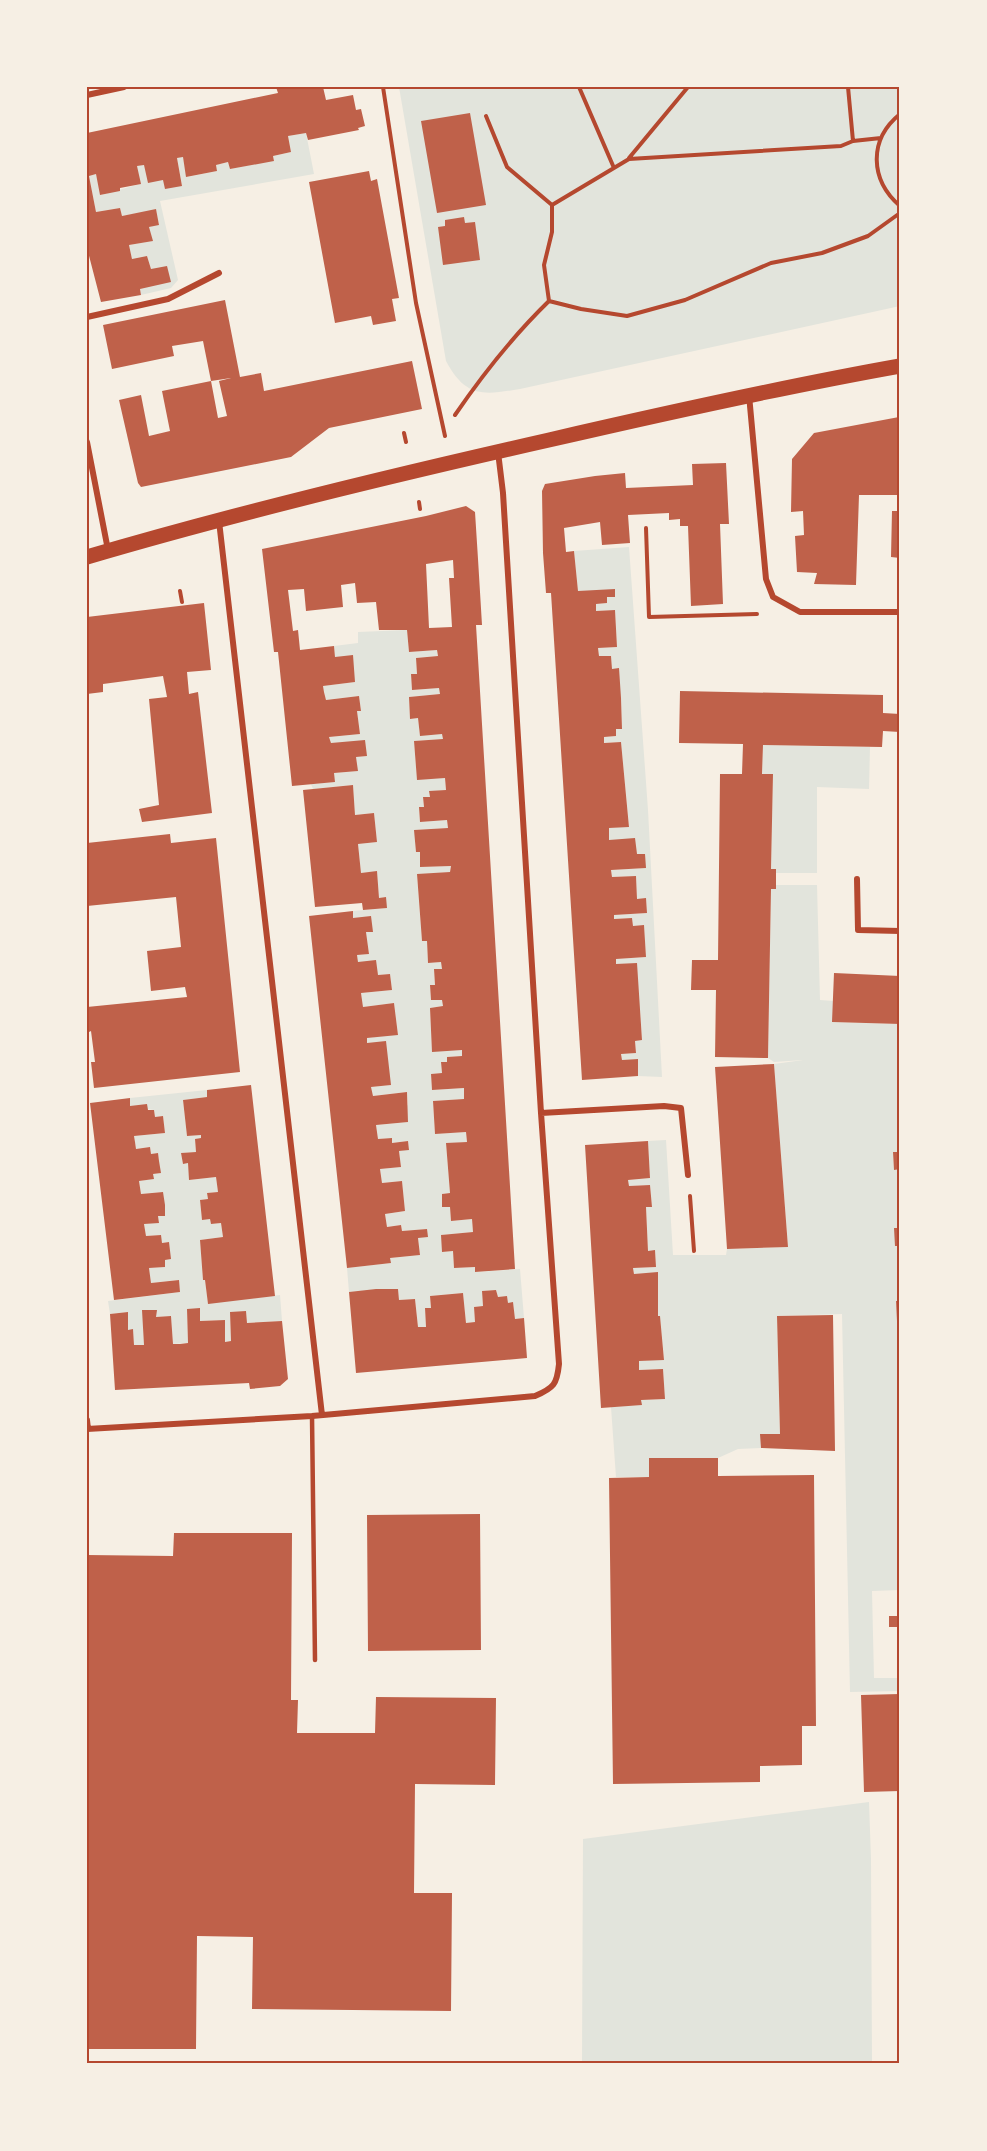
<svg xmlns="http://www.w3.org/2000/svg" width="987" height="2151" font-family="'Roboto Condensed',sans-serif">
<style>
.green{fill:#e2e4dc}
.building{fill:#bf614a;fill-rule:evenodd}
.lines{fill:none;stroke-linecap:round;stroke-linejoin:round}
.path{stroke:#b5482f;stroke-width:4}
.service{stroke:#b5482f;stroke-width:4.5}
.minor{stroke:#b5482f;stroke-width:6}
.primary{stroke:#b5482f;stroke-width:15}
.neatline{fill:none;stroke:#b5482f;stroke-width:2}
</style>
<rect width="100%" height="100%" fill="#f6efe4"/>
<path class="green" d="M399 87H900V306L520 389C483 395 466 398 446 361Z
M306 133 314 174 160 201 178 280 171 288 141 295 140 289 151 269 147 256 132 259 129 245 152 241 149 227 159 224 156 210 122 216 120 208 96 212 89 176 96 174 101 195 140 184 137 166 144 165 163 180 182 186 177 158 183 157 187 177 217 171 216 165 228 162 230 169 274 160 273 156 291 152 288 136Z
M629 547 648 810 662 1077 638 1076 637 1059 622 1060 621 1054 636 1053 635 1041 642 1039 640 1009 616 964V959L646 957 644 926H633L632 918 614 919V915L647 913 646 899H637L636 876 612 877 611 870 645 868V854H637L609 840V828L629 826 621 742 604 743V737L616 736V729H622L621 698 612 669 611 656H599L598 648 617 647 615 610 596 611V604L607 603V597L615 596 578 591 574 551Z
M407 630 409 652 437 650 438 656 416 658 417 674H411L412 690 439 688 440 694 409 697 410 719 418 718 420 735 442 734 443 739 414 741 417 779 445 778 446 790 429 792 430 797H423L424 807 419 808 420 822 447 820 448 828 415 830 416 852H420V867L451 866 450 872 417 875 422 941H427L428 963 441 962 442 969 434 970 435 985 430 986 431 1000H442L443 1006 430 1008 432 1051 462 1050V1056L447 1057V1062L441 1063 442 1073 431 1074 432 1090 464 1088V1099L433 1101 435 1134 466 1132 467 1142 446 1144 450 1193 442 1194V1207H450L451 1221 472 1219 473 1232 442 1235V1252L453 1251 454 1268 475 1267 476 1272 520 1269 524 1318 515 1319 513 1303H508L507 1296 498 1297 496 1290 482 1291 483 1306 474 1307 475 1322 466 1323 463 1293 430 1296 431 1308 425 1309 426 1327H418L415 1299 399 1300 398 1289 349 1292 347 1268 390 1263V1258L420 1255 418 1238 427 1229 402 1231 401 1225 387 1227 385 1214 405 1211 402 1181 382 1183 380 1169 401 1167 399 1151 409 1149 408 1141 392 1143V1138L378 1139 376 1125 408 1122 406 1106 408 1105 407 1092 373 1096 371 1087 391 1085 367 1043V1038L398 1034 394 1003 363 1007 361 993 392 990 390 974 378 975 358 962 357 955 369 954 366 932 353 918V911L386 908V897L379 898 377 872 361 873 358 844 377 842 374 813 355 815 353 785 313 789 311 784 334 782V773L357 771 356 757 367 756 331 743 329 737 360 734 357 711H361L359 696 326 700 323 686 355 682 335 657 334 646 358 643V632Z
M763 745 870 747 869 789 817 787V873H776V869H771L773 775 762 774Z
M776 885H817L820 1000 833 1001V1022L900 1024V1152H893L894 1169H900V1228H895V1246H900V1301L896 1302 900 1321V1590L872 1591 874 1678H900V1691L850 1692 842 1314 777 1316 780 1434H761V1448L738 1449 718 1458H650L649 1477H616L611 1407 641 1405V1400L665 1399 663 1369 639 1370V1361L664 1359 660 1317 658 1316V1273L634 1274 633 1268 656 1267 655 1251H648L646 1207H652L650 1185 629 1186 628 1180 650 1178 648 1141 666 1140 673 1255H726L727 1249 788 1247 774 1064 803 1060 774 1062 768 1058 771 889H776Z
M207 1090V1097L183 1100 187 1136 201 1135V1138L195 1139 196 1152 181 1153 183 1164 188 1163 190 1180 216 1177 218 1192 207 1193 208 1199 200 1200 202 1219H210L211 1224 221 1223 223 1237 200 1240 203 1280H205L208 1303 280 1295 282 1321 247 1323 246 1312H230L231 1341 225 1342 224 1320 200 1321V1309H187L188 1343 173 1344 171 1316 156 1317V1310H143L144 1345H134L133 1330H128V1312L110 1314 108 1301 180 1292 178 1280 151 1283 149 1268 165 1267V1260L170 1259 169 1242 162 1243 160 1235 146 1236 144 1224 159 1222 158 1216 165 1215 163 1192 141 1194 139 1181 153 1179V1174L160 1173 158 1153 151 1154 150 1147 136 1149 134 1136 165 1133 163 1116 155 1117 154 1110 130 1106V1098Z
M869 1802 871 1859 872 2064H582L583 1839Z"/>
<path class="building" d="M276 87H323L326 100 353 95 356 110 361 109 365 126 358 128 359 130 308 140 306 133 288 136 291 152 273 156 274 161 230 169 228 162 216 165 217 171 186 177 183 157 177 158 182 186 165 189 163 180 148 183 144 165 137 166 141 184 120 188V191L100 195 96 174 89 176 96 212 120 208 122 216 156 209 159 225 149 227 153 241 129 245 132 259 147 256 151 269 167 266 171 282 140 289 141 295 101 302 87 248V133L278 93Z
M470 113 486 205 437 213 421 121Z
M369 171 371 181 377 179 399 298 392 299 396 321 373 325 371 316 335 323 309 182Z
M464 217 465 223 475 222 480 260 443 265 438 227 445 226V220Z
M225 300 240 377 261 373 264 391 412 361 422 409 329 428 291 457 141 487 138 483 119 400 141 395 149 436 170 431 162 391 211 381 218 418 227 416 219 381 231 378 211 381 203 341 172 346 174 356 112 369 103 325Z
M899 417 900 495H859L856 585 814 584 817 573 797 572 795 536 804 535 803 511 791 512 792 459 814 433Z
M726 463 729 524H720L723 604 691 606 688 526H680V519L669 520V513L628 515 630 543 602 545 600 522 564 528 566 552 574 551 578 591 615 589V597H607V603L596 604V611L615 610 617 647 598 648 599 656H611L612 669 619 668 621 698 622 729H616V736L604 737V743L621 742 629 827 609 828V840L635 838 637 854H645L646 868 611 870 612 877 636 876 637 899 646 898 647 913 614 915V919L632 918 633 926 644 925 646 957 616 959V964L637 963 642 1040 635 1041 636 1053 621 1054 622 1060 638 1059V1076L582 1080 551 593H546L543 553 542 491 545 484 595 476 625 473 626 488 693 485 692 464Z
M466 506 475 512 478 559 482 625H476L515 1269 475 1272V1267L454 1268 453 1251 442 1252 441 1235 473 1232 472 1219 451 1221 450 1207H442V1194L450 1193 446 1143 467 1142 466 1132 435 1134 433 1101 464 1099V1088L432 1090 431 1074 442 1073 441 1062H447V1057L462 1056V1050L432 1052 430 1008 443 1006 442 1000H431L430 985H435L434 969H442L441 962 428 963 427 941H422L417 874 450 872 451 866 420 867V852H416L414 830 448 828 447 820 420 822 419 807H424L423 797H430L429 791 446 790 445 778 417 780 414 741 443 739 442 734 420 736 418 718 410 719 409 697 440 694 439 688 412 690 411 674H417L416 658 438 656 437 650 409 652 407 630H379L376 602 357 603 355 583 341 585 343 607 306 611 304 589 288 590 293 631 298 630 300 650 334 646 335 657 353 655 355 682 323 686 324 692 326 700 359 696 361 711H357L360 734 329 737 331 743 365 740 367 756 356 757 358 771 334 773 335 782 292 786 278 652H274L262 549 426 516ZM453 560 454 578H449L452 627 429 628 426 564Z
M892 511H900V558L891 557Z
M204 603 211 670 187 672 189 694 198 692 212 813 142 822 139 809 159 805 149 699 167 697 163 676 103 684V692L87 694V617Z
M680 691 883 695V713L900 714V732L883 731 882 747 763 745 762 774H773L771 869H776V889H771L768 1058 715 1057 716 990H691L692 960H718L720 774H742L743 744 679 743Z
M353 785 355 815 374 813 377 842 358 844 361 873 377 871 379 898 386 897 387 908 363 910 362 903 315 907 303 790Z
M170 834 171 843 216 838 240 1072 94 1088 91 1062H95L91 1031 89 1032 87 1007 187 997 185 987 151 991 147 951 181 947 176 897 87 906V843Z
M353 911V918L371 916 373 932H366L369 954 357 955 358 962 376 960 378 975 390 974 392 990 361 993 363 1007 394 1003 398 1035 367 1038V1043L386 1041 391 1085 371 1087 373 1096 407 1092 408 1122 376 1125 378 1139 392 1138V1143L408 1141 409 1150 399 1151 401 1167 380 1169 382 1183 402 1181 405 1211 385 1214 387 1227 401 1225 402 1231 427 1229 428 1237 418 1238 420 1255 390 1258 391 1263 347 1268 309 916Z
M834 973 900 976V1024L832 1022Z
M774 1064 788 1247 727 1249 715 1067Z
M251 1085 275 1296 208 1304 205 1280H203L200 1240 223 1237 221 1223 211 1224 210 1219 202 1220 200 1200 208 1199 207 1193 218 1192 216 1177 189 1180 188 1163 183 1164 181 1153 196 1152 195 1139 201 1138V1135L187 1136 183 1100 207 1097V1090Z
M130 1098V1106L147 1104 148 1110H154L155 1117 163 1116 165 1133 134 1136 135 1142 136 1149 150 1147 151 1154 158 1153 159 1161 161 1173 153 1174 154 1179 139 1181 141 1194 163 1192 165 1205V1216H158L159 1223 144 1224 146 1236 161 1235 162 1243 169 1242 171 1259 165 1260V1267L149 1268 151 1283 179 1280 180 1292 114 1300 90 1103Z
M648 1141 650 1178 628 1180 629 1186 650 1185 652 1207H646L648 1251 655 1250 656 1267 633 1268 634 1274 658 1272V1316H660L664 1360 639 1361V1370L663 1369 665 1399 641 1400 642 1405 601 1408 585 1145Z
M893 1152H900V1169L894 1170Z
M894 1228H900V1246H895Z
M376 1289H398L399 1300 415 1299 418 1327H426L425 1308H431L430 1296 463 1293 466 1323 475 1322 474 1307 483 1306 482 1291 496 1290 498 1297 507 1296 508 1303 513 1302 515 1319 524 1318 527 1358 356 1373 349 1292Z
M896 1301H900V1321H897Z
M200 1308V1321L225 1320V1342L231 1341 230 1312 246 1311 247 1323 282 1321 288 1379 280 1386 250 1389 249 1383 115 1390 110 1314 128 1312V1330L133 1329 134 1345H144L142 1310H157L156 1317 171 1316 173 1344H180L188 1343 187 1309Z
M833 1315 835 1451 761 1448 760 1434H780L777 1316Z
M649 1458H718V1476L814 1475 816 1726H802V1765L760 1766V1782L613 1784 609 1478 649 1477Z
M480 1514 481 1650 368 1651 367 1515Z
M174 1533H292L291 1700H298L297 1733H375L376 1697 496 1698 495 1785 415 1784 414 1893H452L451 2011 252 2009 253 1937 197 1936 196 2049H87V1555L173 1556Z
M889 1616H900V1627H889Z
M900 1694V1791L864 1792 861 1695Z"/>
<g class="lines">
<path class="path" d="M383 87 416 303 445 436
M579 87 614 168
M848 87 853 141
M900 114C868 140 870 180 900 206
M486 116 507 167 552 205
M629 158 688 87
M549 301 544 265 552 232V205L629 159 841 146 853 141 881 138
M455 415C483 374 514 335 549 301L581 309 627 316 685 300 771 263 822 253 868 236 900 213
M404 433 406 442
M419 502 420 509
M646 528 649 617 757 614
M180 591 182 602
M690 1196 694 1251"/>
<path class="service" d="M312 1416 315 1660"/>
<path class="minor" d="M87 95 124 87
M87 317 168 299 219 273
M749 395 766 579 773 597 800 612H900
M87 442 108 550
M219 521 322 1415
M857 879 858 930 900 931
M541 1113 664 1106 681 1108 688 1175
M87 1420 88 1429
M87 1429 312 1416 535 1396C554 1388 557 1384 559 1364L541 1113 503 493 498 452"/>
<path class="primary" d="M87 557C239 512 394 475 549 440 666 413 782 387 900 366"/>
</g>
<rect width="987" height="2151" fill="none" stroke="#f6efe4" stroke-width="177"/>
<rect x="88" y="88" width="810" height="1974" class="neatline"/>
</svg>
